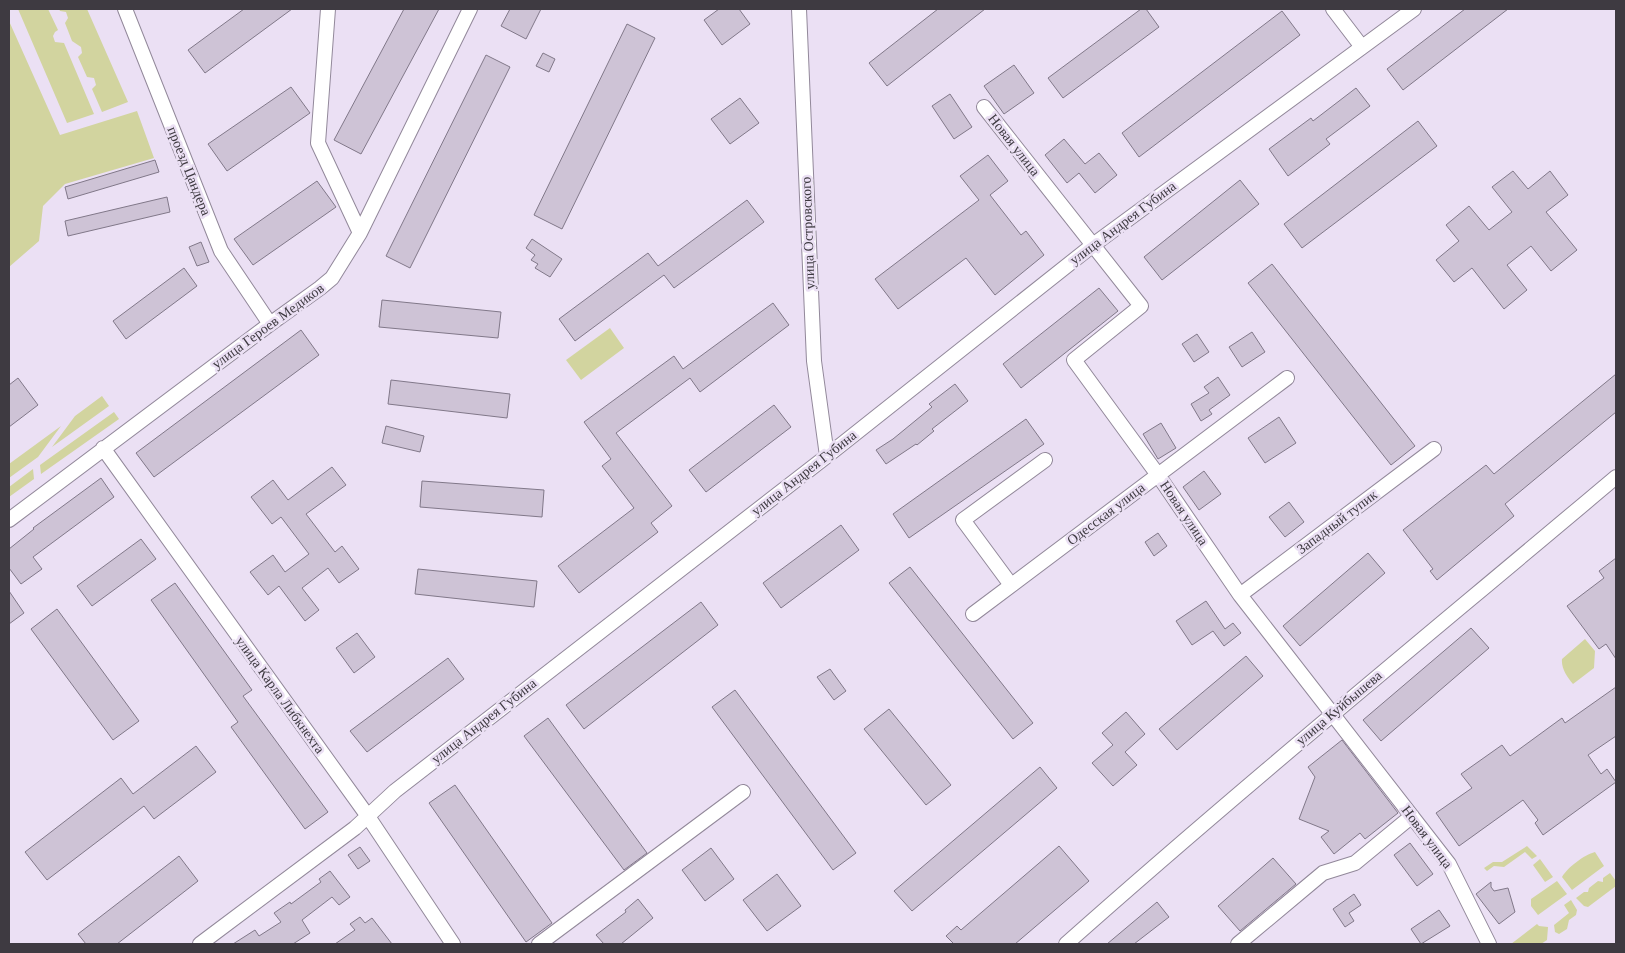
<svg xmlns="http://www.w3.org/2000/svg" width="1625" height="953" font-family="Georgia,serif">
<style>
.green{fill:#d2d49f}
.building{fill:#cec3d6;stroke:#817889}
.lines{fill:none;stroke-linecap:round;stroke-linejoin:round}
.minor-casing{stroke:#92889a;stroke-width:16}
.minor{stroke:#fff;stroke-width:14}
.labels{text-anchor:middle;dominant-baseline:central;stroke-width:5;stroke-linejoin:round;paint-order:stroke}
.street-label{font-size:14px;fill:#3e3a41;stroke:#ebe0f4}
</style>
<rect width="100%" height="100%" fill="#ebe0f4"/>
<path class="green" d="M18 9H48L58 30 55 32 53 36 55 42 64 43 94 114 67 123Z
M59 9H87L128 102 102 112 92 89 96 85 94 78 87 77 78 57 82 53 81 47 72 41 65 23 68 18 66 12 60 11Z
M9 21 60 135 137 111 154 158 65 184 43 206 39 241 9 267Z
M610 328 624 348 581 380 566 360Z
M102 396 109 406 52 447 75 416Z
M114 412 119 419 41 474 40 465Z
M61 426 38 457 9 478V464Z
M33 469 34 479 9 497V487Z
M1585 639 1595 651 1594 668 1573 684C1567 677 1561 668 1562 659Z
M1527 846 1537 856 1532 859 1525 852 1504 867 1494 866 1487 871 1484 868 1493 862H1502Z
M1595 852 1604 866 1572 890 1562 877C1568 867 1584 855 1595 852Z
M1540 859 1553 877 1545 882 1533 865Z
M1610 873 1616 881V886L1588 907 1584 906 1576 898 1584 892H1588L1589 888 1598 881 1603 882V878Z
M1557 881 1567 894 1538 915 1531 906V899Z
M1571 900 1577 910 1576 915 1569 920 1567 929 1559 934 1555 932 1554 925 1569 913 1564 905Z
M1537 924 1539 926 1548 927 1547 940 1541 944H1511Z"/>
<path class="building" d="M244 9H292L205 73 188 50Z
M404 9H439L361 154 334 140Z
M510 9H541L526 39 501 26Z
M719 9H739L750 24 722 45 704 20Z
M938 9H985L887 86 869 63Z
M1141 9H1146L1159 27 1063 98 1048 78Z
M1465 9H1508L1403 90 1387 69Z
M1282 11 1300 35 1139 157 1122 133Z
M627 24 655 38 562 229 534 215Z
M543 53 555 59 549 72 536 66Z
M486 55 510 67 410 268 386 256Z
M1014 65 1034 93 1004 114 984 86Z
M291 87 310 113 227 171 208 144Z
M1356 88 1370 106 1326 139 1330 144 1288 176 1269 149 1311 118 1313 121Z
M950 94 972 127 954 139 932 106Z
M740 98 759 123 730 144 711 119Z
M1418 121 1437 146 1302 248 1284 224Z
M1064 139 1085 164 1099 153 1117 175 1095 193 1079 173 1067 183 1045 155Z
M988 155 1008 181 990 195 1021 235 1026 231 1044 255 995 295 966 258 898 309 875 279 979 200 960 176Z
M155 160 159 172 68 199 65 187Z
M1513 171 1528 189 1550 171 1568 195 1546 212 1577 250 1551 271 1531 246 1507 265 1527 290 1504 309 1472 268 1454 282 1436 260 1459 241 1446 225 1469 206 1489 230 1512 212 1492 187Z
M1240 180 1259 204 1162 280 1144 257Z
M317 181 336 207 253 265 234 239Z
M167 197 170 212 68 236 65 221Z
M747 200 764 222 674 288 664 275 575 341 559 319 648 253 658 266Z
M532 239 562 259 550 277 535 268 538 264 531 260 535 255 526 248Z
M201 242 209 262 197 266 189 247Z
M1272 264 1415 446 1391 465 1248 283Z
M184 268 197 286 126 339 113 321Z
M1099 288 1118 311 1021 388 1003 364Z
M382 300 501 312 498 338 379 327Z
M773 303 789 325 700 392 690 378 616 433 672 506 651 523 658 532 579 593 558 566 634 508 602 466 611 459 584 422 674 356 683 369Z
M301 330 319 355 154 477 136 453Z
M1252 332 1265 352 1242 367 1229 347Z
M1197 334 1209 352 1194 362 1182 344Z
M1616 374V412L1505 504 1514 516 1437 580 1430 571 1433 569 1403 530 1486 465 1494 474Z
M1218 377 1230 395 1209 410 1212 414 1201 421 1191 404 1209 393 1204 387Z
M18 378 38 405 9 427V385Z
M391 380 510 394 507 418 388 404Z
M955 384 968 401 932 429 934 431 917 445 916 444 886 464 876 450 893 439 932 407 929 404Z
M774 405 791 427 706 492 689 470Z
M1279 417 1296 443 1265 463 1248 438Z
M1026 419 1044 444 909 538 893 514Z
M1161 423 1176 448 1158 459 1143 434Z
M386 426 424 436 420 452 382 443Z
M332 467 346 485 306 514 335 552 342 546 359 569 339 583 328 568 302 588 319 610 305 621 279 586 268 595 250 572 273 555 285 572 309 554 281 517 272 524 251 497 273 480 288 500Z
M1204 471 1221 494 1199 510 1183 487Z
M101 478 114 497 33 557 42 569 21 584 9 568V549L34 529 33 528Z
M422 481 544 490 542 517 420 507Z
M1289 502 1304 522 1285 537 1269 517Z
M841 525 859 550 781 608 763 583Z
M1158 533 1167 546 1154 556 1145 542Z
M141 539 156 559 92 606 77 586Z
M1368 553 1385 573 1300 646 1283 626Z
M1616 558V659L1606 644 1599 649 1567 606 1604 578 1599 571Z
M910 567 1033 723 1013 739 889 583Z
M418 569 537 581 534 607 415 594Z
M175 583 252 690 243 696 328 812 305 829 231 727 238 722 151 600Z
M9 591 24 613 9 624Z
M1206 601 1225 629 1233 623 1241 633 1224 646 1213 631 1192 645 1176 621Z
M701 602 718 625 584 729 566 705Z
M57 609 139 721 113 740 31 629Z
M1471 628 1489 648 1381 741 1363 720Z
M357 633 375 657 354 673 336 648Z
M1246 656 1263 676 1177 750 1159 729Z
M448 658 464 679 367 752 350 731Z
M830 669 846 691 834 700 817 677Z
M1616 687V736L1588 755 1601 774 1607 769 1616 782 1543 835 1535 823 1538 820 1523 800 1459 846 1436 813 1472 788 1461 774 1502 745 1510 756 1562 718 1565 723Z
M735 690 856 853 833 870 712 707Z
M889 709 951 785 926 805 864 729Z
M1126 712 1145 734 1125 752 1137 765 1113 786 1092 763 1113 745 1102 733Z
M548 718 647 853 624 870 524 736Z
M1342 740 1398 813 1365 839 1360 833 1334 854 1321 837 1329 831 1299 819 1315 777 1308 767Z
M196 746 216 772 154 819 144 806 47 880 25 852 121 778 133 794Z
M1040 767 1057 788 912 911 894 891Z
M455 785 552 923 526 942 429 803Z
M1410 843 1433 874 1417 886 1394 855Z
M1059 846 1089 881 1015 944H954L946 936 957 926 961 930Z
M360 847 370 861 358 869 348 855Z
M711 848 734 879 705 901 682 870Z
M179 856 198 881 117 944H86L78 934Z
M1273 858 1296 884 1240 931 1218 906Z
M330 871 350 897 339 905 332 897 302 920 310 933 293 944H233L255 930 259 936 281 922 274 913 290 902 291 904 321 882 319 879Z
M777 874 801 906 767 931 743 900Z
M1491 882V887L1494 891 1508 888 1515 912 1499 924 1476 894Z
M1354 894 1361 905 1349 913 1354 921 1345 927 1333 909Z
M638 899 653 918 621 944H604L596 935 626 912 625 910Z
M1157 902 1169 917 1134 944H1107Z
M1439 910 1450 926 1421 944 1411 929Z
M360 917 365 923 372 918 392 944H335L355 930 350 924Z"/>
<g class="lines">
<g class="minor-casing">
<path id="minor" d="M125 9 221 251 270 324
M328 9 318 143 360 233
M799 9 814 361 827 456
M1333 9 1362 47
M984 107 1141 306 1074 360 1158 475 1240 595 1449 864 1489 944
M103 448 367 815 453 944
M9 520 270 324 320 288 332 278 360 233 470 9
M1011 585 963 520 1045 460
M1240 595 1434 449
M973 614 1287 378
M200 944 355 828 395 791 827 456 1093 245 1414 9
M539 944 743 792
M1066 944C1246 784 1432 632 1616 477
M1238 944 1323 873 1355 863 1412 816"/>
</g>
<use href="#minor" class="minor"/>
</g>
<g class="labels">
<g class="street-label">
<text transform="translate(1014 145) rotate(52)">Новая улица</text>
<text transform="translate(189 171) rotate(68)">проезд Цандера</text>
<text transform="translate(1123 223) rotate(-37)">улица Андрея Губина</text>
<text transform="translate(808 233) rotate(-92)">улица Островского</text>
<text transform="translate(268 326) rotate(-36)">улица Героев Медиков</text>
<text transform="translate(804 473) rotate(-38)">улица Андрея Губина</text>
<text transform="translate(1184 513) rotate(56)">Новая улица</text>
<text transform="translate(1106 514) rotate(-37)">Одесская улица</text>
<text transform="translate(1337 522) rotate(-37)">Западный тупик</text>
<text transform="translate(280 695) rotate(54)">улица Карла Либкнехта</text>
<text transform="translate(1339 708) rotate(-40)">улица Куйбышева</text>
<text transform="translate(484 721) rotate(-38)">улица Андрея Губина</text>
<text transform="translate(1427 837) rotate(53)">Новая улица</text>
</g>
</g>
<rect width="1625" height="953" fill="none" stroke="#3e3a41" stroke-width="20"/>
</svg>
